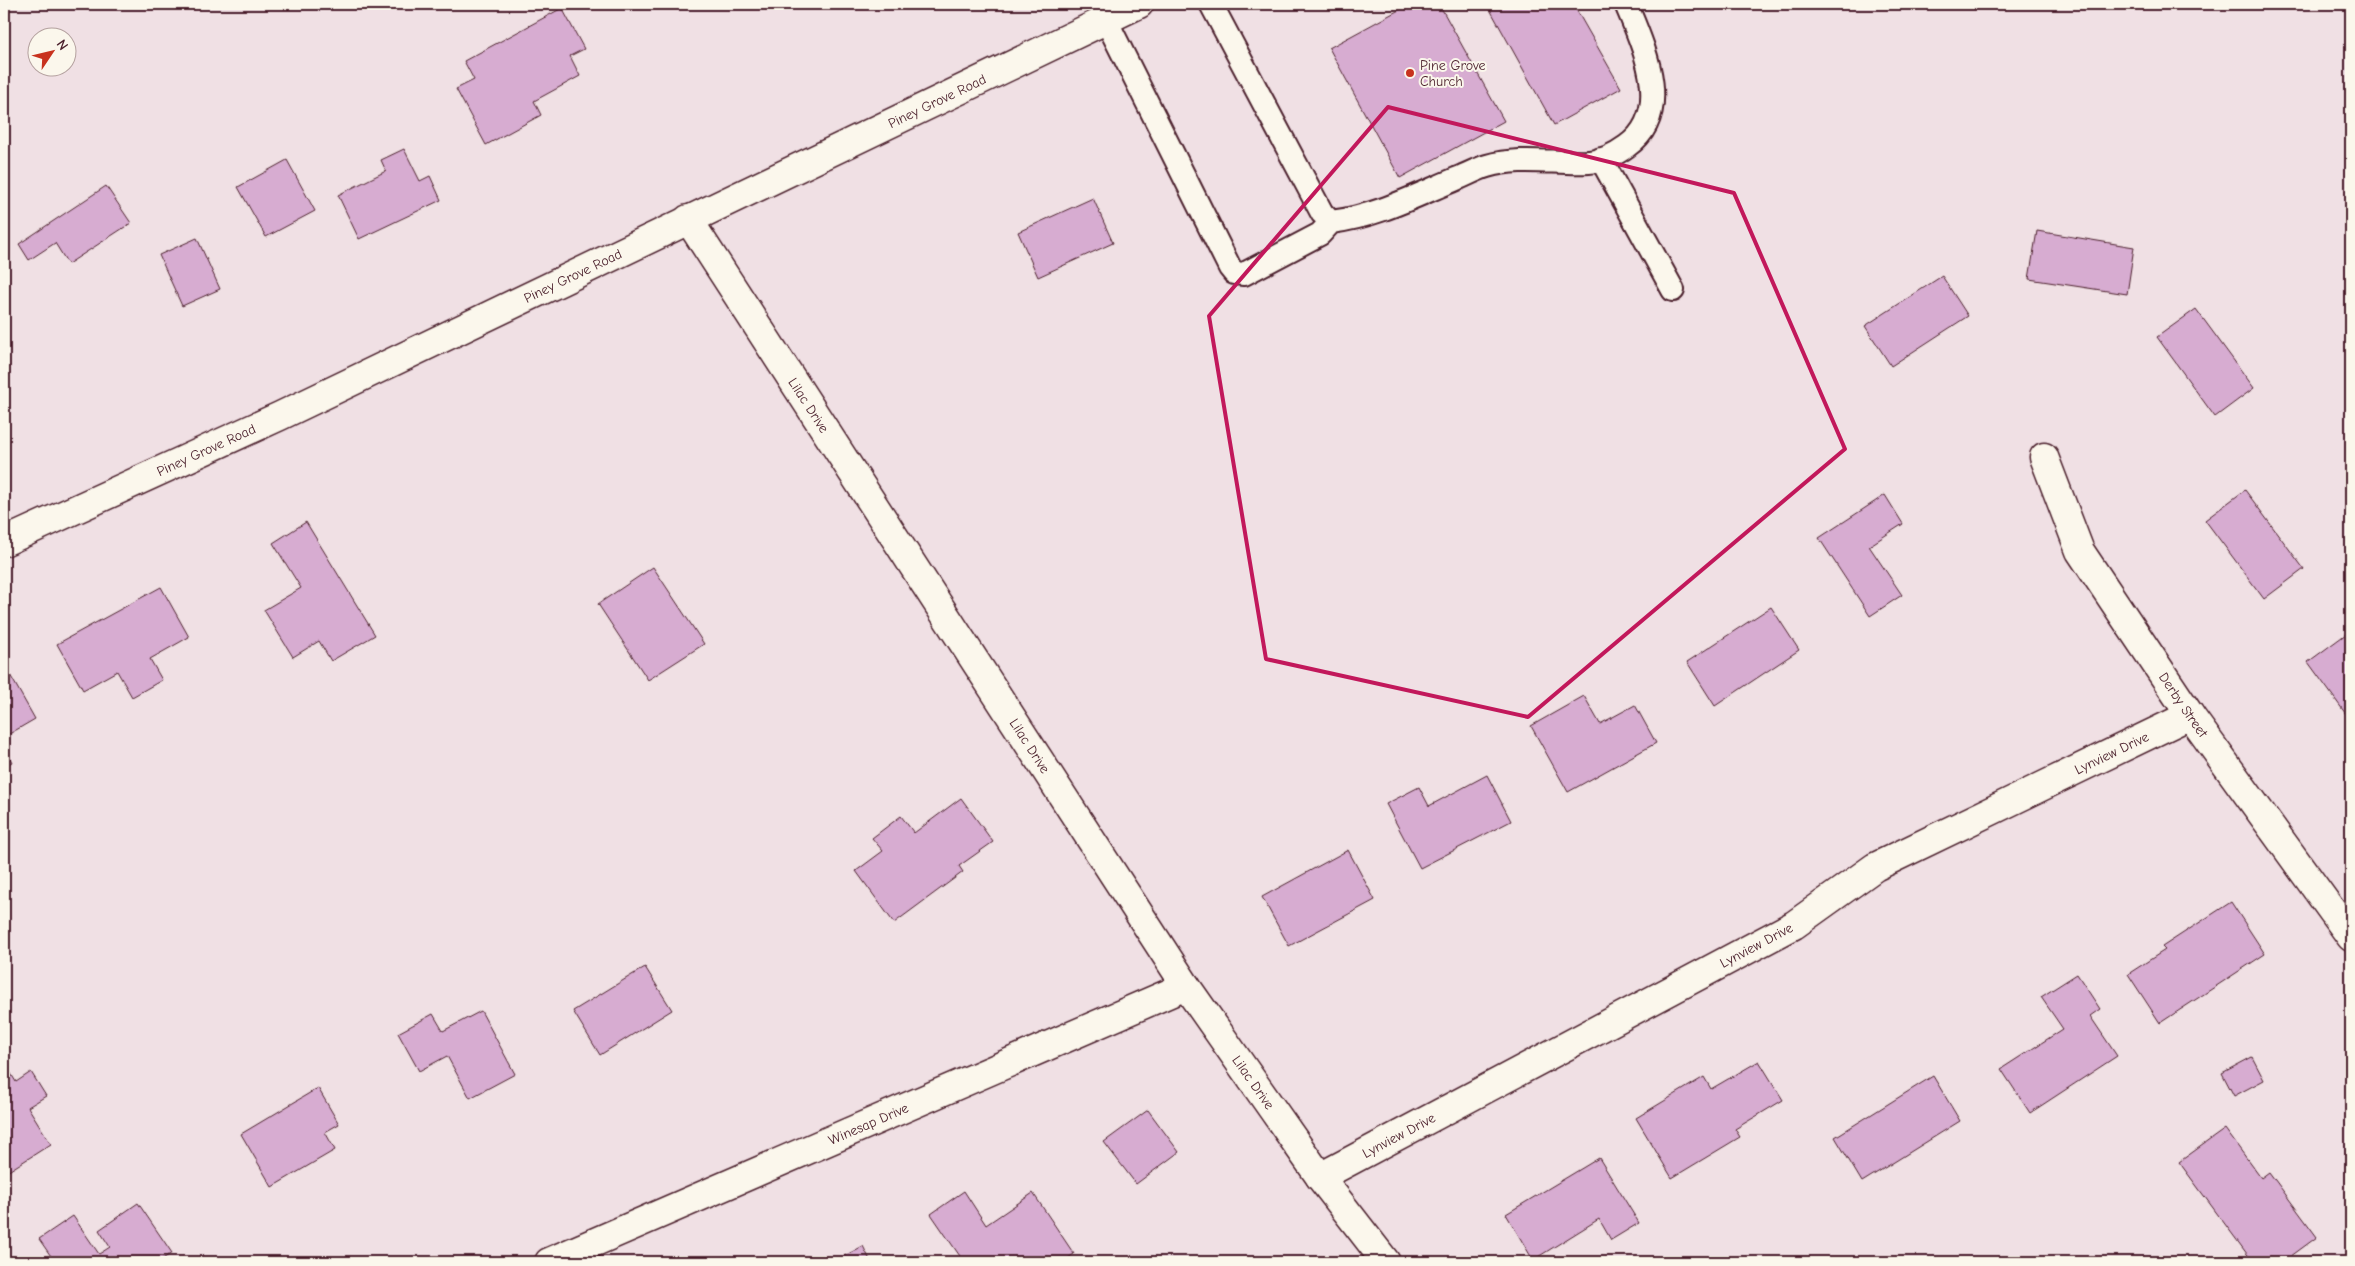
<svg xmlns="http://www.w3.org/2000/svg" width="2355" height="1266" font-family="'Comic Neue',sans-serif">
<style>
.building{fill:#d7acd1;stroke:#4a1f2b}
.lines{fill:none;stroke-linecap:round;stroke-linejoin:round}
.service-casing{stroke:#4a1f2b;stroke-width:26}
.minor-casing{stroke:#4a1f2b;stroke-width:31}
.secondary-casing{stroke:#4a1f2b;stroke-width:31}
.service{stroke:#fbf7ec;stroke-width:22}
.minor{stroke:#fbf7ec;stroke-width:28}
.secondary{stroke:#fbf7ec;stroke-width:28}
.marked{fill:none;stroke:#c2185b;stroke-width:4;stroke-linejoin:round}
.poi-dot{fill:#c8321e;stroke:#fbf7ec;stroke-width:2}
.labels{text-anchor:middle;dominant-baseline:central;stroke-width:4;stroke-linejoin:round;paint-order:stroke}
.poi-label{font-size:14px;fill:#4a1f2b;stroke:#fbf7ec;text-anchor:start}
.street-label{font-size:14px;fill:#4a1f2b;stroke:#fbf7ec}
</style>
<rect width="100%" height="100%" fill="#f0e0e4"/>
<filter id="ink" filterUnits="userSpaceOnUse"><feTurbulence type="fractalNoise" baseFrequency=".02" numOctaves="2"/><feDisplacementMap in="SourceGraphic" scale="10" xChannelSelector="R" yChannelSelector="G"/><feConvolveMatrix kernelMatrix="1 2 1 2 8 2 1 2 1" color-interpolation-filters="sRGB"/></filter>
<g filter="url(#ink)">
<path class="building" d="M1410 4H1439L1504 121 1400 178 1329 48Z
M1487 4H1573L1621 88 1554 125Z
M562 8 584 49 570 56 580 76 534 101 541 115 486 145 456 89 474 80 464 61Z
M404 149 420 181 430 176 441 200 359 239 338 195 386 171 381 160Z
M287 160 315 211 266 237 238 187Z
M106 186 131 223 68 264 55 243 29 260 19 244Z
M1093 198 1113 243 1038 277 1018 232Z
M2037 231 2134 247 2127 294 2029 279Z
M197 238 220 289 182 306 159 255Z
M1942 276 1968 316 1891 366 1865 326Z
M2196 309 2254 388 2215 417 2157 337Z
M2245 490 2304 569 2264 599 2205 520Z
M1885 495 1903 524 1869 546 1902 595 1870 616 1819 538Z
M306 522 375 635 331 661 319 641 293 657 264 610 301 588 273 543Z
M653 567 704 644 648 680 598 604Z
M161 587 189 637 150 659 162 680 132 697 117 671 83 690 57 644Z
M1771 607 1799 650 1715 706 1687 662Z
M2346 634 2351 641V721L2308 662Z
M9 673 35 719 4 737V677Z
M1584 696 1600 724 1635 705 1656 743 1568 792 1531 726Z
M4 747 12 762 4 766Z
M1487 775 1511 821 1420 868 1386 804 1419 787 1429 806Z
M961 798 993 842 959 866 963 872 894 923 856 871 883 851 872 838 901 816 914 833Z
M1348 850 1375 900 1289 946 1262 897Z
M2231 902 2265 954 2160 1023 2128 974 2165 950 2162 947Z
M645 967 672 1010 600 1055 573 1011Z
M2077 974 2100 1009 2090 1016 2117 1056 2030 1113 2001 1069 2063 1029 2041 997Z
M481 1011 515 1074 470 1098 447 1056 419 1071 398 1033 433 1014 443 1031Z
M2252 1057 2264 1080 2234 1096 2222 1073Z
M1759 1061 1783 1100 1735 1129 1740 1137 1672 1178 1636 1118 1704 1077 1711 1089Z
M4 1062 16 1082 31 1072 46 1096 28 1107 51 1144 7 1172 4 1167Z
M1933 1076 1960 1121 1862 1182 1835 1137Z
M318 1088 339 1124 325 1132 335 1150 272 1187 241 1134Z
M1148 1110 1179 1152 1136 1184 1104 1142Z
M2225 1129 2261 1178 2269 1172 2317 1237 2283 1262H2253L2179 1162Z
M1599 1158 1639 1223 1611 1240 1599 1219 1533 1260 1506 1214Z
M964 1191 986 1225 1033 1193 1074 1254 1062 1262H964L931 1214Z
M138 1203 172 1253 158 1262H55L39 1239 73 1216 99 1254 110 1247 99 1230Z
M863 1246 871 1262H833Z"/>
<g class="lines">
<g class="service-casing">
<path id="service" d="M1211 4 1322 213 1331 222C1375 217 1415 196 1456 179 1466 175 1477 169 1487 166 1520 156 1556 164 1589 162 1603 161 1616 154 1627 146 1675 112 1643 46 1626 4
M1106 20 1230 268 1234 273 1244 274 1320 234 1331 222
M1601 159 1673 290"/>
</g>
<g class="minor-casing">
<g id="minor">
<path id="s1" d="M688 219 1186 986 1320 1177 1386 1262"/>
<path id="s2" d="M2044 457 2080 551 2190 715 2351 937"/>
<path id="s3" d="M1320 1177 1794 925 1875 867 2190 715"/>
<path id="s4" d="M549 1262 1186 986"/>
</g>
</g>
<g class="secondary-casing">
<g id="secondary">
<path id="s5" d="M4 542 280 416 1139 4"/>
</g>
</g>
<use href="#service" class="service"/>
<use href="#minor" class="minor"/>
<use href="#secondary" class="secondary"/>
</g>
</g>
<path class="marked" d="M1388 107 1734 193 1845 449 1528 717 1266 659 1209 316Z"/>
<circle class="poi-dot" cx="1410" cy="73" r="5"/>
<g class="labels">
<g class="poi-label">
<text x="1420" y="65">Pine Grove<tspan x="1420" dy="16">Church</tspan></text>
</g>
<g class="street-label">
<text stroke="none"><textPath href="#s5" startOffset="1032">Piney Grove Road</textPath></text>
<text stroke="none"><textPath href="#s5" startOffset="628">Piney Grove Road</textPath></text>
<text stroke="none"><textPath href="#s1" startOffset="222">Lilac Drive</textPath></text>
<text stroke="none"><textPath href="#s5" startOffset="222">Piney Grove Road</textPath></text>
<text stroke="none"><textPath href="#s2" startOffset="286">Derby Street</textPath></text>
<text stroke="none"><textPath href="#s1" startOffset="628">Lilac Drive</textPath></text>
<text stroke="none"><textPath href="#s3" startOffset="899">Lynview Drive</textPath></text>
<text stroke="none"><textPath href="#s3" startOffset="494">Lynview Drive</textPath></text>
<text stroke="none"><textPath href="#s1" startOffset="1032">Lilac Drive</textPath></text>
<text stroke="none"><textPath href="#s4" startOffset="348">Winesap Drive</textPath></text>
<text stroke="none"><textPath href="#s3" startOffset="89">Lynview Drive</textPath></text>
</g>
</g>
<rect width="2355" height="1266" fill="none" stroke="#fbf7ec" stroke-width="20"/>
<rect x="10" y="10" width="2335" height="1246" fill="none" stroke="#4a1f2b" stroke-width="2" filter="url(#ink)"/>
<g transform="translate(52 52) rotate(55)"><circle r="24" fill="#fbf7ec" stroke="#b4a19f"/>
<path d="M0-4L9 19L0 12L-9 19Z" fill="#c8321e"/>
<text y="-8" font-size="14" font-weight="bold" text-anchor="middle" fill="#4a1f2b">N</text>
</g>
</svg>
